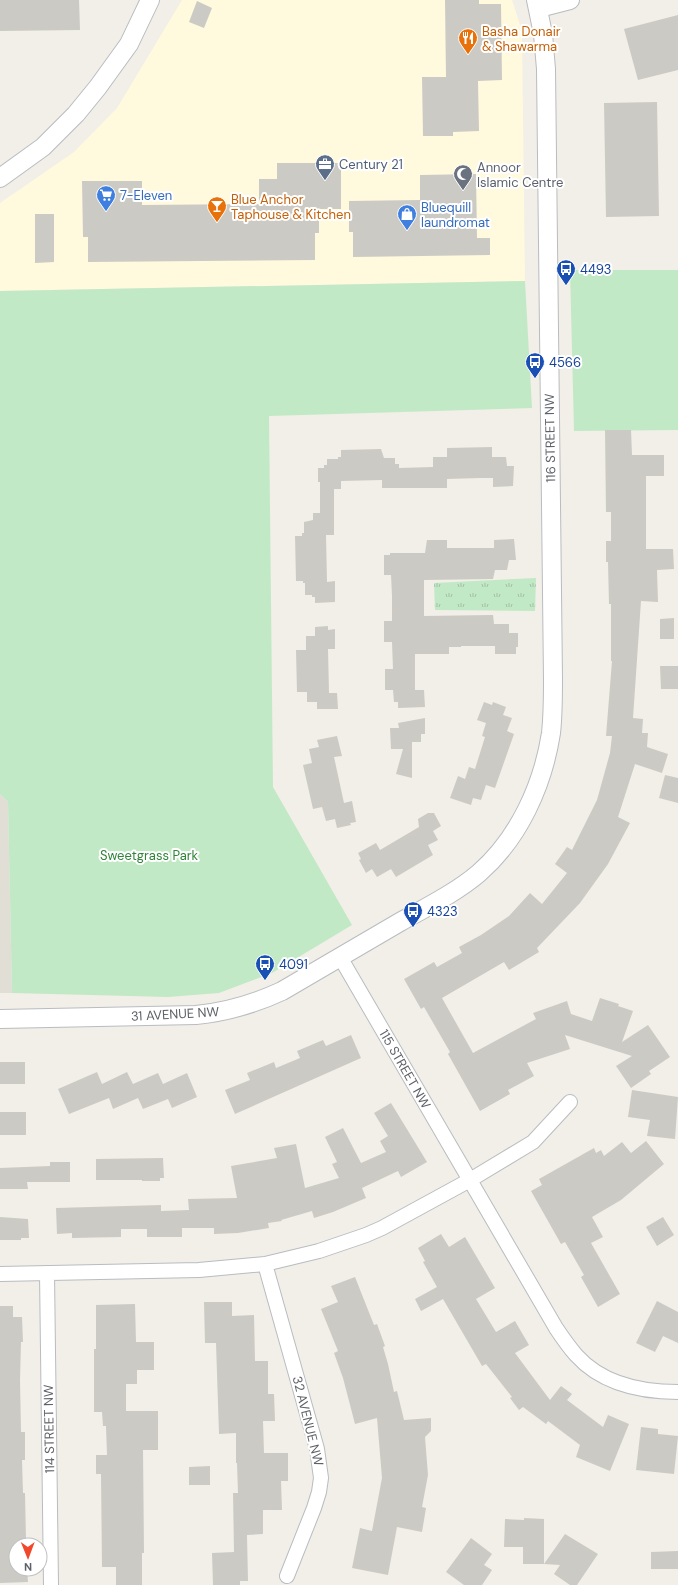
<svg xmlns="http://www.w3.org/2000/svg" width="678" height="1585" font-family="'DM Sans',sans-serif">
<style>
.commercial{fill:#fff9de}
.education{fill:#e1ded5}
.grass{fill:url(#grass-tufts)}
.park{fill:#c2e9c5}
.building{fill:#cccac4}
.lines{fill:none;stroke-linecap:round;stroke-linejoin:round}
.minor-casing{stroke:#b9bcc1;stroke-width:16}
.tertiary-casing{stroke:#b9bcc1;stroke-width:20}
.minor{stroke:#fff;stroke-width:14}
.tertiary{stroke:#fff;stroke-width:18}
.labels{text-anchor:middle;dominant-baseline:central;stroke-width:4;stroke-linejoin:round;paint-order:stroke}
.food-label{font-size:13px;fill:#c56008;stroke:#fff;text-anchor:start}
.service-label{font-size:13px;fill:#4e5e75;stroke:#fff;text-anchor:start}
.worship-label{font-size:13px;fill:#5b616d;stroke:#fff;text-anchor:start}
.shop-label{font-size:13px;fill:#366cbe;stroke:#fff;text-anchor:start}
.transit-label{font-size:13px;fill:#164399;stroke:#fff;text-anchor:start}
.street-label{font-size:13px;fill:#5e6268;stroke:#fff}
.park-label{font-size:13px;fill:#30843a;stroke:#fff}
</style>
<defs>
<pattern id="grass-tufts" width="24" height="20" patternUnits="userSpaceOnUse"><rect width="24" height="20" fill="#c2e9c5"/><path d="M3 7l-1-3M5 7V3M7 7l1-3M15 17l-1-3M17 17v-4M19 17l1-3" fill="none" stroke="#a1c0a4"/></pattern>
</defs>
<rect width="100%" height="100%" fill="#f1efe7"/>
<path class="commercial" d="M182 0H512L522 31 525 281 0 291V203L74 152 117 108Z"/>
<path class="education" d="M0 794 8 802 12 993H0Z"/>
<path class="grass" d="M536 578 535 611 435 610 434 583Z"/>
<path class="park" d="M570 270H678V430L574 431Z
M525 281 532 408 269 416 273 787 352 925 272 973 219 993 168 997 12 993 8 802 0 794V291Z"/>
<path class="building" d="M0 0H79L80 30 0 31Z
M445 0H479V4H501L502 80 478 81 479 131 453 132V136H423L422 77H446Z
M197 1 212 8 204 28 189 22Z
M678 15V70L638 80 624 29Z
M657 102 659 216 606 217 604 103Z
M277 163H341V209H319V233H315V260L88 262V237H83L82 181H142V205L259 204V179H277Z
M476 174 477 238H490V255L353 257V232H349V201L420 200V175Z
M35 214H54V262L35 263Z
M605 430H631L632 455H664V476H646V549H673L674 569 657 570 658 602 641 601 633 718 643 719 642 733H648L647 747 668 754 662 773 635 764 618 817 630 823 608 864 580 903 537 948 539 952 509 970 504 962 442 998 473 1053 536 1019 533 1013 567 1001 571 1014 592 1021 600 998 619 1004 618 1006 633 1011 622 1042 648 1025 670 1057 649 1071 651 1074 631 1088 616 1066 632 1056 565 1035 570 1049 527 1063 534 1076 508 1090 510 1094 480 1111 448 1054 450 1052 424 1007 421 1009 404 979 434 962 437 967 462 953 459 947 481 935 509 916 530 893 542 904 567 873 555 864 567 847 572 850 597 800 610 753 612 736H606L612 661H611V604H609L608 562H606V541H611V512H606Z
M492 447V457H506L507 466H514L513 486 493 487V478H481L447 479V488H382V480L341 481V489H334V535H326L327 582 335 581V602L315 603V597H312V595H305V583H303V581H296L295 536H302V533H304V522L313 520V513H320V482H318V468H324V465H327V459H338V457H341V450L381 449 384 458H395V464H399V468L433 467V457H447V448Z
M514 539 516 560H509L507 570H495L493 579 424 580V616L493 615 494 624H509V633H518V647H516V654H495V646H461V647H449V654H415V690H424L425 707 398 708V702H394L393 690H385V669H393L392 642H384V621H392V596L391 575H384V555H390V553H425L427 540H447V548H494V540Z
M674 618V639H660V619Z
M328 626V630L335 629V649H328L329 693H337L338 709H317V702H307V692H297L296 650H306V636H315V627Z
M660 666H678V689H661Z
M484 702 492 705 493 702 506 707 503 715 512 718 507 731 514 734 495 788 486 785 481 800 473 798 471 805 450 798 458 776 465 779 469 767 475 769 485 737 482 736 486 723 477 720Z
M425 718V734H421V742H412V778L396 774 403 749H391L390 728H399L398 723Z
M337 736 342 756 334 757 344 803 352 801 356 822 350 823 351 825 337 828 335 819 326 821 322 807 313 809 303 765 312 763 309 749 319 747 317 740Z
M665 775 678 778V803L659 798Z
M428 813H434L441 826 433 831 438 840 428 845 433 855 396 877 391 869 377 877 372 869 366 873 359 860 361 859 358 853 376 843 380 850 419 827 418 819Z
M351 1035 361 1058 235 1114 225 1090 250 1080 247 1073 274 1062 276 1068 300 1058 297 1051 323 1040 326 1046Z
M0 1062H25V1084H0Z
M97 1072 102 1084 127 1072 133 1084 158 1073 163 1084 187 1073 197 1097 172 1108 168 1099 143 1109 138 1098 113 1109 109 1098 69 1114 58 1089Z
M632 1090 678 1097 675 1139 647 1136 650 1120 628 1117Z
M391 1103 427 1162 401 1177 398 1171 362 1188 366 1198 333 1212 314 1218 312 1211 281 1220 282 1221 268 1223 269 1228 238 1233 214 1234V1228H182V1237H147V1229H121V1237L72 1238V1233L57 1234 56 1208 161 1205V1211L189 1210 188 1199 237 1198 231 1166 277 1158 274 1148 296 1144 305 1188 339 1178 332 1164 337 1162 325 1137 343 1128 361 1163 386 1152 380 1141 388 1136 374 1113Z
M0 1112H26V1135H0Z
M646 1141 664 1164 621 1200 592 1217 603 1237 591 1243 620 1294 598 1307 581 1277 584 1275 565 1242 561 1244 531 1191 542 1185 539 1179 594 1148 596 1153 601 1150 604 1156 622 1142 631 1153Z
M163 1158 164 1178H160V1181H142V1180H96V1159Z
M50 1162H70V1182H27L28 1189H0V1168L50 1166Z
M0 1217 28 1219 29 1238H21V1240H0Z
M663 1217 674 1235 657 1246 646 1227Z
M441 1234 449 1247 465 1237 495 1288 476 1299 496 1332 515 1321 529 1345 515 1353 550 1400 561 1386 572 1394 567 1400 603 1427 608 1415 629 1424 610 1471 576 1457 580 1445 548 1421 546 1424 523 1407 519 1410 510 1398 512 1397 486 1364 482 1366 443 1299 421 1311 415 1299 437 1287 423 1262 425 1261 418 1248Z
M355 1277 374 1325 377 1324 385 1346 383 1347 388 1364 394 1392 397 1391 404 1420 431 1418V1431L425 1437 428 1475 422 1507 426 1508 422 1532 397 1527 388 1575 352 1568 360 1528 372 1531 382 1478 377 1418 355 1424 343 1378 334 1353 338 1351 321 1309 338 1302 331 1286Z
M657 1301 678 1312V1343L663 1336 655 1352 636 1343Z
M204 1302H232V1316L254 1315 255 1361H268V1394H274L275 1421H263L264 1453H288V1481H281L282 1510H263V1534L247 1535 248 1581H240V1585H213L212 1553 234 1552 233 1493H238L237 1463H236V1433L219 1434 216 1343H205Z
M135 1304 136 1342H154V1370H137V1384H126V1411H158V1450H143L144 1553H142V1585H116V1567H102L101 1474H96V1455H107L106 1426H103L102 1412H94V1349H96V1305Z
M0 1306H13V1317H22L23 1342H21L20 1380 21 1432H25V1460H22L23 1493H25L26 1540H21V1545H16V1569H27L28 1582 0 1583Z
M641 1427 658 1429V1434L678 1436 674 1474 636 1470Z
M210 1466V1485H189V1467Z
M524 1518 544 1519V1564H523V1547H504L505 1519 524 1520Z
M565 1534 598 1554 577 1585H570L554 1574 560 1565 544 1564Z
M471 1538 492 1554 484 1565 492 1570 482 1585H464L446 1572Z
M678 1551V1569H651V1552Z"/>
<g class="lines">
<g class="minor-casing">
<path id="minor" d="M340 957 556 1328C562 1337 569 1347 576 1355 602 1384 641 1392 678 1392
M265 1264 317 1449 321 1478 319 1492 314 1508 287 1576
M47 1273 51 1585
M0 1274 199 1270 265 1264 319 1251 366 1235 382 1228 470 1180 533 1142 570 1102"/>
</g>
<g class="tertiary-casing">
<path id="tertiary" d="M539 8 570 0
M0 178 43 147 76 114 98 87 129 44 150 0
M0 1019 196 1015C227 1012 254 1004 282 991 321 968 360 945 400 922 425 908 457 892 479 873 519 838 543 785 551 733 553 715 553 697 553 679L546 69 543 34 536 0"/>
</g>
<use href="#minor" class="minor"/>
<use href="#tertiary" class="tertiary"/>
</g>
<defs>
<g id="restaurant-pin" transform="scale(1)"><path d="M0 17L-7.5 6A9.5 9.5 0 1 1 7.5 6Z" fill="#e8710a" stroke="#fff"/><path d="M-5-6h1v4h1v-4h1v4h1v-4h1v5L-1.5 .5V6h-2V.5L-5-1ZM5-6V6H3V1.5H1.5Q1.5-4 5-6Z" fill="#fff"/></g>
<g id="office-pin" transform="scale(1)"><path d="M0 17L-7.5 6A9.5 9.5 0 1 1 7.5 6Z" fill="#5c6f8a" stroke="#fff"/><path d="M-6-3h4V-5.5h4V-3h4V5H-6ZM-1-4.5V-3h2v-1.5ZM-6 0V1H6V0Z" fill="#fff"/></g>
<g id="mosque-pin" transform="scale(1)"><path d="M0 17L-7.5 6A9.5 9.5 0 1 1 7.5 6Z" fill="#6b7280" stroke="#fff"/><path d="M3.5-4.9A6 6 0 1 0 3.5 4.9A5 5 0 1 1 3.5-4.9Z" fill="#fff"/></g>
<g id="supermarket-pin" transform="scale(1)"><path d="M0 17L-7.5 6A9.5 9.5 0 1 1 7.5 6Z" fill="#3f7fe0" stroke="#fff"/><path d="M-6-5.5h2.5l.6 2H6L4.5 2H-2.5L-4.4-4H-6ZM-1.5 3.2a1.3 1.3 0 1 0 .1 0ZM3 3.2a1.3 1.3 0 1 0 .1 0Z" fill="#fff"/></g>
<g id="bar-pin" transform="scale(1)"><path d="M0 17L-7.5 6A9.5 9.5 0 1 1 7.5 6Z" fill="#e8710a" stroke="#fff"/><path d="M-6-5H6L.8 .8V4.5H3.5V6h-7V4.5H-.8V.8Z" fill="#fff"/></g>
<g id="shop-pin" transform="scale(1)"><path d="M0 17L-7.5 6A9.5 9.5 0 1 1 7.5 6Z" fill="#3f7fe0" stroke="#fff"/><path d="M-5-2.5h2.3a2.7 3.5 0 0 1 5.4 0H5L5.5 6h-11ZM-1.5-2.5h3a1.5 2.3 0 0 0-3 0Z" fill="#fff"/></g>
<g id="bus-pin" transform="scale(1)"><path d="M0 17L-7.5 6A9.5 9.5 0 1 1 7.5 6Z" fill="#1a4fb4" stroke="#fff"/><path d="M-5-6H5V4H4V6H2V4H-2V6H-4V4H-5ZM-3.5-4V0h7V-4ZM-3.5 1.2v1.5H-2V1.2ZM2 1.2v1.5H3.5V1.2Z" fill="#fff"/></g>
</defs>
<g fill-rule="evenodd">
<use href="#restaurant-pin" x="468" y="38"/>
<use href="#office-pin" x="325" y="164"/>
<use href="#mosque-pin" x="463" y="174"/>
<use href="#supermarket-pin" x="106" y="195"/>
<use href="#bar-pin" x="217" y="206"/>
<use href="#shop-pin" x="407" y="214"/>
<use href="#bus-pin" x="566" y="269"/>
<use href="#bus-pin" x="535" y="362"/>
<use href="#bus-pin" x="413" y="911"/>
<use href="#bus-pin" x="265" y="964"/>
</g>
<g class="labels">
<g class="food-label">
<text x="482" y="31">Basha Donair<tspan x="482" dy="15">&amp; Shawarma</tspan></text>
<text x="231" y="199">Blue Anchor<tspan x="231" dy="15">Taphouse &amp; Kitchen</tspan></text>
</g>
<g class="service-label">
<text x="339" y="164">Century 21</text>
</g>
<g class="worship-label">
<text x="477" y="167">Annoor<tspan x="477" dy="15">Islamic Centre</tspan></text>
</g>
<g class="shop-label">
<text x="120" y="195">7-Eleven</text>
<text x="421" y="207">Bluequill<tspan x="421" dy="15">laundromat</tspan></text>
</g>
<g class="transit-label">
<text x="580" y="269">4493</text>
<text x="549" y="362">4566</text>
<text x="427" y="911">4323</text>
<text x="279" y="964">4091</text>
</g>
<g class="street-label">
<text transform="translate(550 438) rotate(-91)">116 STREET NW</text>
<text transform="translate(175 1014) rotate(-3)">31 AVENUE NW</text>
<text transform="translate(405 1069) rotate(60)">115 STREET NW</text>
<text transform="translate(308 1421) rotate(76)">32 AVENUE NW</text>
<text transform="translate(49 1429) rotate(-91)">114 STREET NW</text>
</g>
<g class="park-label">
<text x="149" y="855">Sweetgrass Park</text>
</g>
</g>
<g transform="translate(28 1557) rotate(179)"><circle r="19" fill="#ffffff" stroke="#bfc0c3"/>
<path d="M0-3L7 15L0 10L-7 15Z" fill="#f2472b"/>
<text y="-6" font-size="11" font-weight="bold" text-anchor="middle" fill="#5e6268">N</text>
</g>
</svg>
